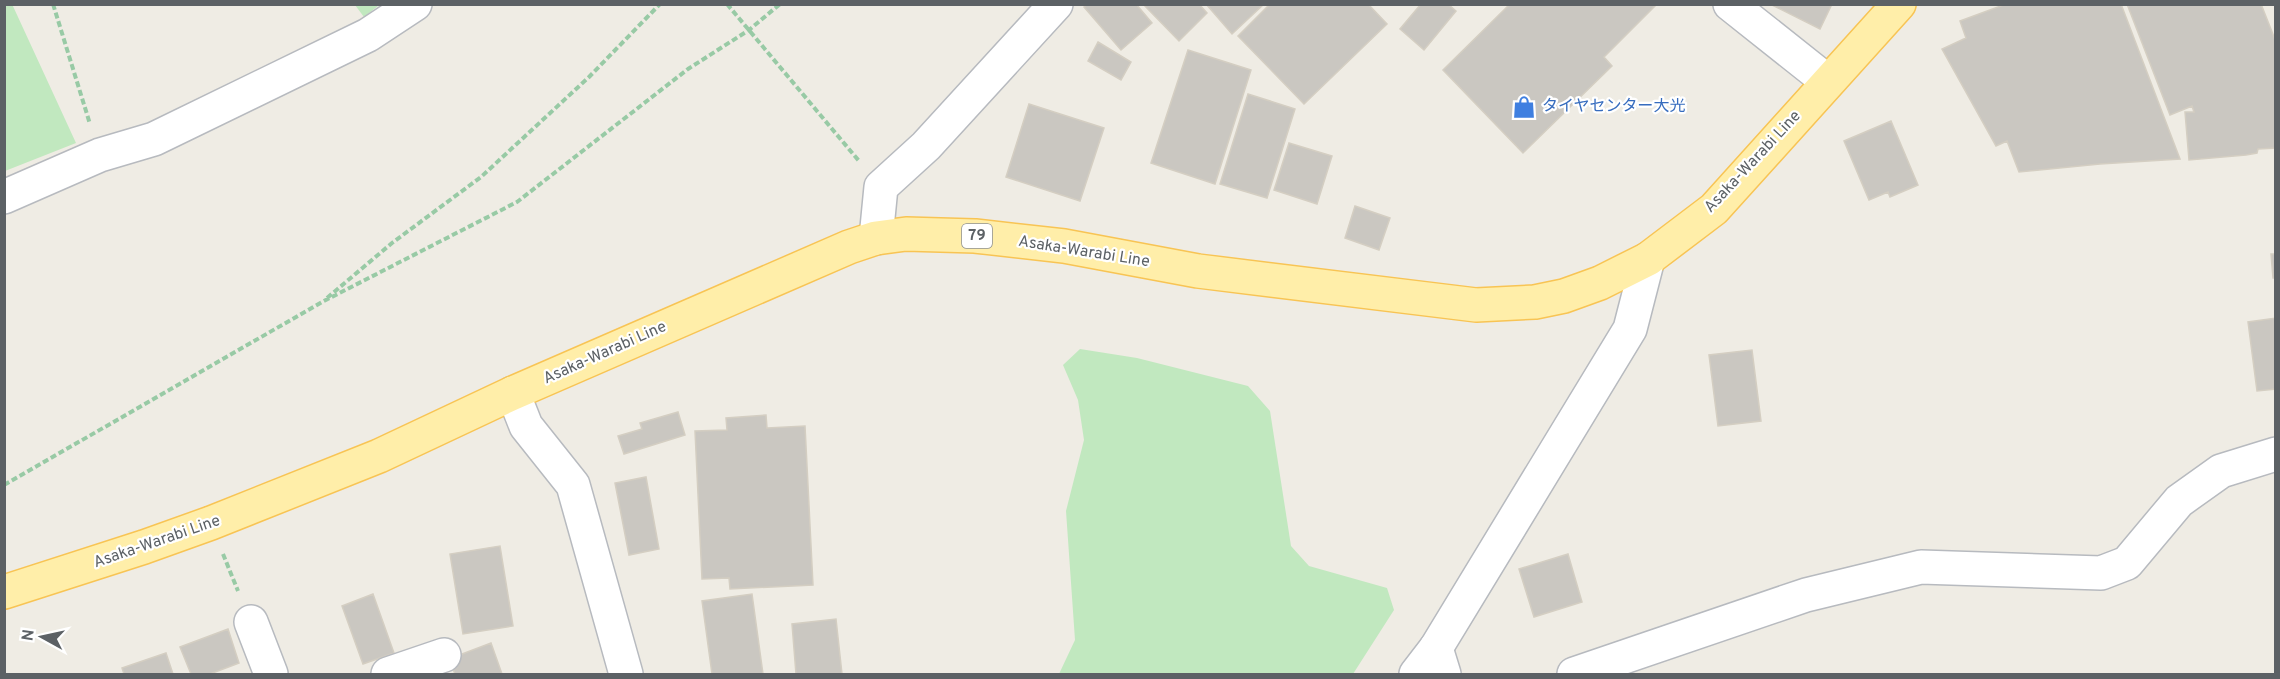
<svg xmlns="http://www.w3.org/2000/svg" width="2280" height="679" font-family="Overpass,'Noto Sans JP',sans-serif">
<style>
.green{fill:#c1e8bf}
.building{fill:#cac7c1;stroke:#d4cec2;stroke-width:1.5}
.lines{fill:none;stroke-linecap:round;stroke-linejoin:round}
.minor-casing{stroke:#b7babf;stroke-width:36}
.tertiary-casing{stroke:#b7babf;stroke-width:36}
.primary-casing{stroke:#f8c454;stroke-width:36}
.path{stroke:#98caa5;stroke-width:4;stroke-dasharray:6 3;stroke-linecap:butt}
.minor{stroke:#fff;stroke-width:33}
.tertiary{stroke:#fff;stroke-width:33}
.primary{stroke:#ffeea9;stroke-width:33}
.labels{text-anchor:middle;dominant-baseline:central;stroke-width:4.5;stroke-linejoin:round;paint-order:stroke}
.shield{fill:#fff;stroke:#8d9093;stroke-width:1.5}
.shield-label{font-size:15px;font-weight:bold;fill:#5c6165}
.shop-label{font-size:16px;fill:#366cbe;stroke:#fff;text-anchor:start}
.street-label{font-size:16px;fill:#5c6165;stroke:#fff}
</style>
<rect width="100%" height="100%" fill="#efece4"/>
<path class="green" d="M12 4 76 143 5 171 4 5Z
M355 5H379L364 17Z
M1080 349 1137 358 1248 386 1270 411 1291 546 1309 566 1387 588 1394 610 1353 674H1059L1075 640 1066 511 1084 440 1078 400 1063 365Z"/>
<path class="building" d="M1087 4H1136L1152 23 1121 50 1084 7Z
M1143 4H1199L1207 13 1179 41Z
M1206 4H1264L1232 34Z
M1270 4H1368L1387 24 1304 104 1238 36Z
M1421 4H1448L1456 11 1424 50 1400 29Z
M1510 4H1657L1604 57 1612 66 1523 153 1443 70Z
M1770 4H1832L1820 29Z
M2006 4H2121L2180 159 2100 164 2019 172 2007 141 1996 146 1942 49 1966 38 1960 21Z
M2127 4H2261L2276 42V148L2258 149 2257 153 2246 155 2189 160 2185 112H2194L2192 106 2170 115Z
M1098 42 1131 62 1121 80 1088 61Z
M1188 50 1251 70 1215 184 1151 163Z
M1248 94 1295 109 1267 198 1220 184Z
M1029 104 1104 128 1080 201 1006 177Z
M1891 121 1918 185 1890 197 1888 192 1869 200 1844 141Z
M1289 143 1332 156 1317 204 1274 190Z
M1355 206 1390 218 1379 250 1345 238Z
M2271 254H2276V278H2273Z
M2276 318V389L2257 391 2248 322Z
M1752 350 1761 421 1718 426 1709 355Z
M678 412 685 435 624 454 618 436 642 429 640 423Z
M766 415 767 428 805 426 813 585 730 589 729 578 702 579 695 431 727 430 726 418Z
M646 477 659 549 629 555 615 483Z
M500 546 513 626 463 634 450 554Z
M1568 554 1582 602 1534 617 1519 569Z
M373 594 394 653 363 664 342 606Z
M752 594 763 674H712L702 601Z
M836 619 842 674H796L792 624Z
M228 629 239 663 210 674H191L180 647Z
M491 643 502 674H455L449 659Z
M166 653 173 674H124L122 668Z"/>
<g class="lines">
<g class="minor-casing">
<path id="minor" d="M1730 4 1827 81
M4 197 100 155 154 139 368 35 415 4
M876 238 881 187 926 146 1056 4
M513 393 526 426 573 485 626 674
M251 622 271 674
M1436 648 1444 674
M388 674 444 655
M1574 674 1806 595 1921 567 2101 573 2127 563 2179 501 2221 471 2276 454"/>
</g>
<g class="tertiary-casing">
<path id="tertiary" d="M1416 674 1436 648 1630 329 1648 259"/>
</g>
<g class="primary-casing">
<path id="primary" d="M4 592 144 547 211 523 379 456 513 393 849 247 876 238 906 234 975 236 1064 246 1198 271 1476 305 1535 302 1564 296 1600 283 1648 259 1714 209 1899 4"/>
</g>
<path class="path" d="M53 4 90 124
M727 4 859 161
M327 298 392 243 481 177 589 77 660 4
M4 485 322 302 517 202 688 69 749 30 780 4
M223 554 238 591"/>
<use href="#minor" class="minor"/>
<use href="#tertiary" class="tertiary"/>
<use href="#primary" class="primary"/>
</g>
<defs>
<g id="shop-bare" transform="scale(1.8)"><path d="M-5-2.5h2.3a2.7 3.5 0 0 1 5.4 0H5L5.5 6h-11ZM-1.5-2.5h3a1.5 2.3 0 0 0-3 0Z" fill="#3f7fe0" stroke="#fff" stroke-width="2.5" paint-order="stroke"/></g>
</defs>
<g fill-rule="evenodd">
<use href="#shop-bare" x="1524" y="107"/>
</g>
<g class="labels">
<rect class="shield" x="962" y="224" width="30" height="24" rx="4.5"/>
<g class="shield-label">
<text x="977" y="236">79</text>
</g>
<g class="shop-label">
<text x="1542" y="107">タイヤセンター大光</text>
</g>
<g class="street-label">
<text transform="translate(1753 162) rotate(-47)">Asaka-Warabi Line</text>
<text transform="translate(1084 252) rotate(9)">Asaka-Warabi Line</text>
<text transform="translate(605 353) rotate(-24)">Asaka-Warabi Line</text>
<text transform="translate(157 542) rotate(-19)">Asaka-Warabi Line</text>
</g>
</g>
<rect width="2280" height="679" fill="none" stroke="#5c6165" stroke-width="12"/>
<g transform="translate(42 637) rotate(278)" stroke="#ffffff" stroke-width="4.5" paint-order="stroke">
<path d="M0-4.5L10 22L0 15L-10 22Z" fill="#5c6165"/>
<text y="-9" font-size="16" font-weight="bold" text-anchor="middle" fill="#5c6165">N</text>
</g>
</svg>
